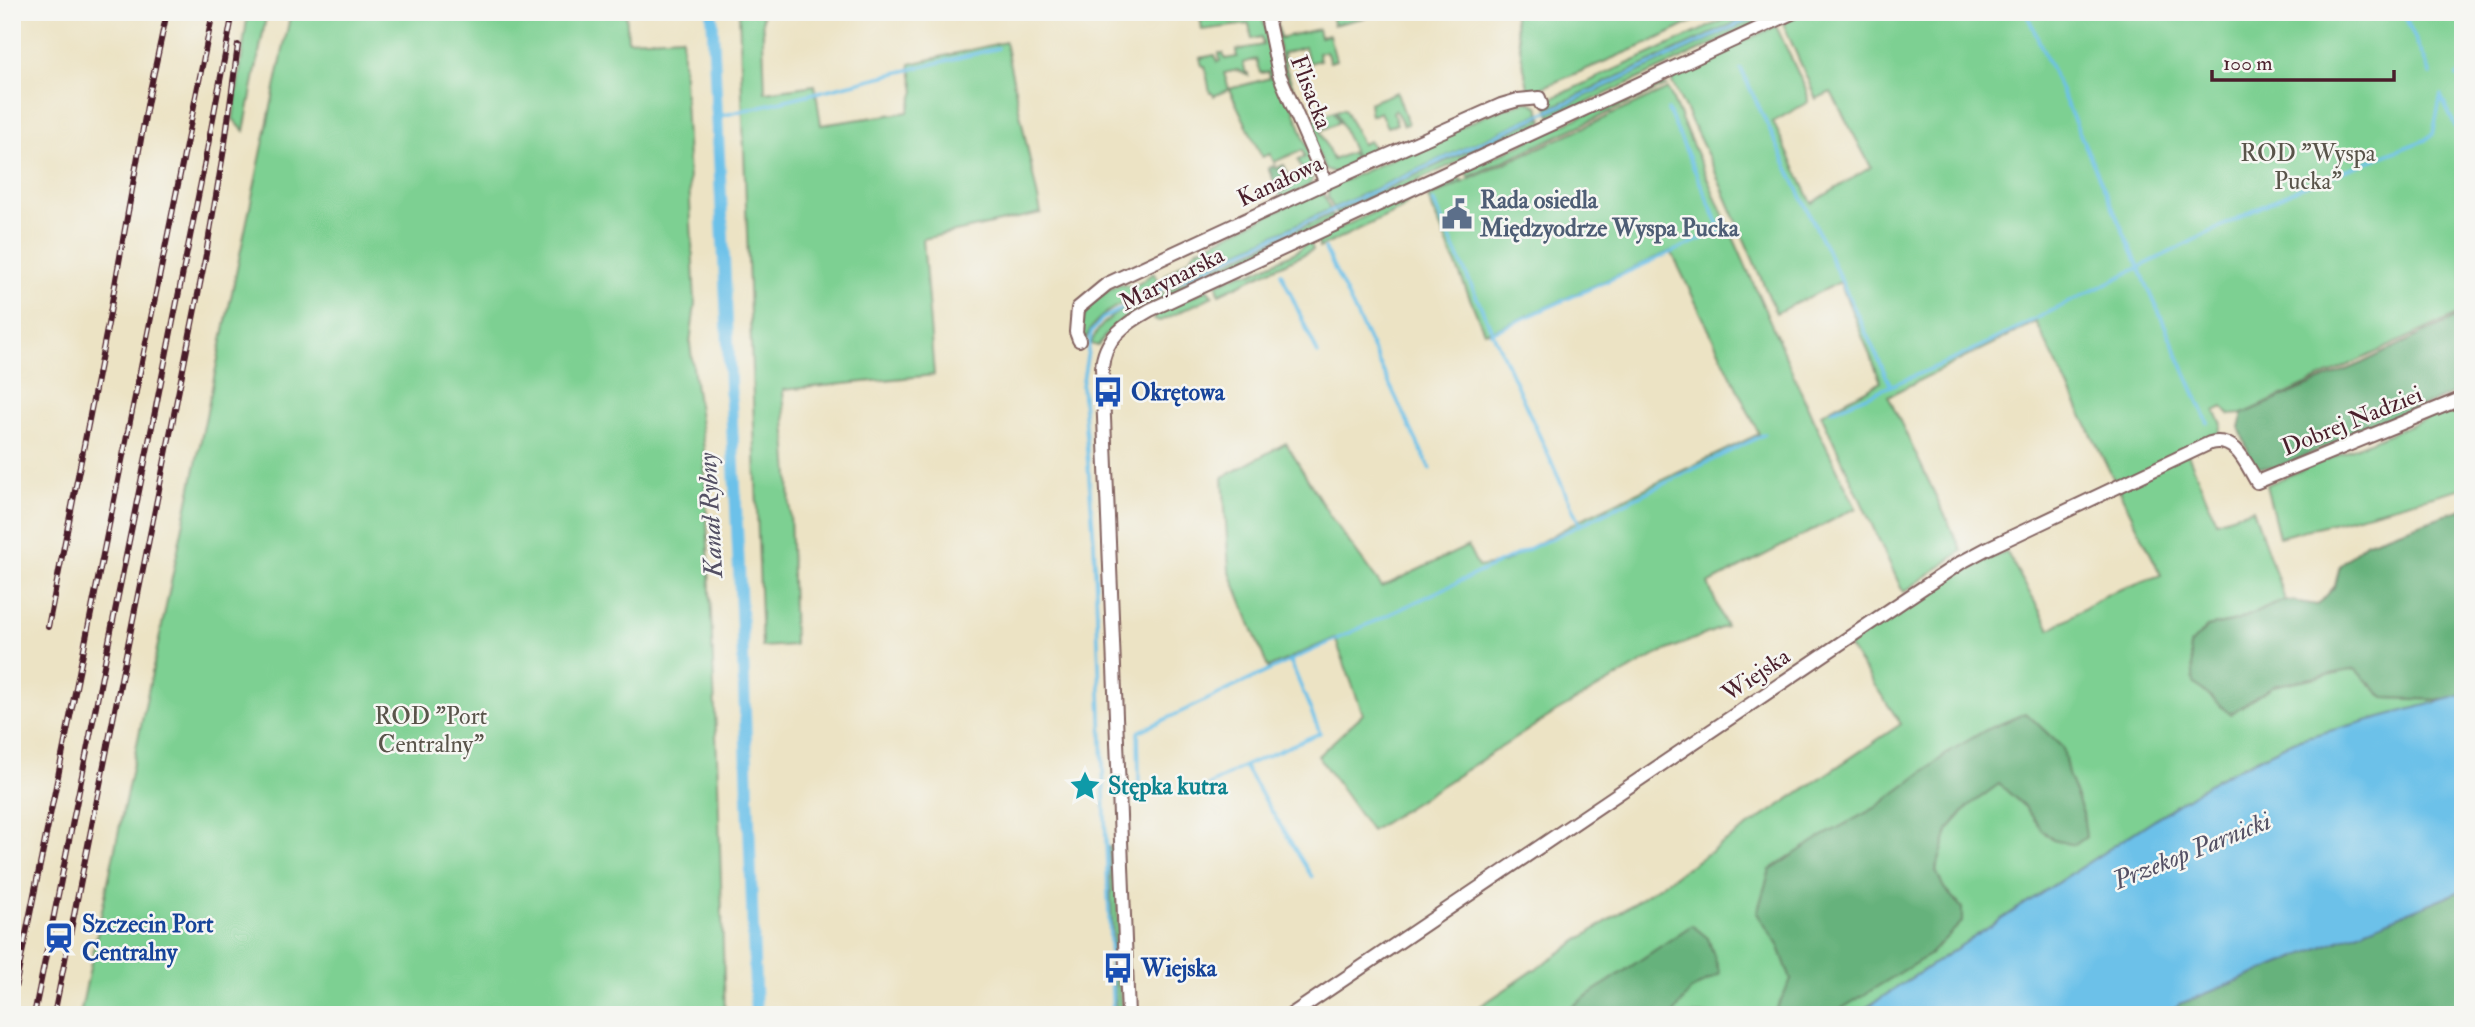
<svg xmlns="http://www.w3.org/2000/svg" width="2475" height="1027" font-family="'IM FELL Double Pica',serif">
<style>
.green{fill:#7dd092;stroke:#64785e;stroke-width:2;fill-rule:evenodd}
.forest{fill:#66b27c;stroke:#586854;stroke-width:2}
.water{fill:#6cc1e9;stroke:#5b708a;stroke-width:2}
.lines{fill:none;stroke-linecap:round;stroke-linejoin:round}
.stream{stroke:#6cc1e9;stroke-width:3.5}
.canal{stroke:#6cc1e9;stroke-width:12}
.street-casing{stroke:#836461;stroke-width:16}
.street{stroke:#fff;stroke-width:12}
.rail-casing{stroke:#4a1f2b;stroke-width:6}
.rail{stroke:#f6f6f2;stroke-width:3.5;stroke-dasharray:10;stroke-linecap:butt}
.labels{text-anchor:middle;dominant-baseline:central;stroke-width:5;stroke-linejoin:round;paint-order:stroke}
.street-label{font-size:24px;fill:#4a1f2b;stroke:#f6f6f2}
.park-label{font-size:24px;fill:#59544a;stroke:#f6f6f2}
.service-label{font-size:24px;font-weight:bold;fill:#4e5e75;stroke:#f6f6f2;text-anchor:start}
.transit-label{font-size:24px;font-weight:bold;fill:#164399;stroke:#f6f6f2;text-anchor:start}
.culture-label{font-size:24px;font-weight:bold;fill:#0d838f;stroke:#f6f6f2;text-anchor:start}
.water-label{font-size:26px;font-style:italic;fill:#545064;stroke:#f6f6f2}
</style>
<rect width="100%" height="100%" fill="#f6f6f2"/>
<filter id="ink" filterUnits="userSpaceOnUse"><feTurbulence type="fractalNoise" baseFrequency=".0143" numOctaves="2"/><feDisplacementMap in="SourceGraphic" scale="14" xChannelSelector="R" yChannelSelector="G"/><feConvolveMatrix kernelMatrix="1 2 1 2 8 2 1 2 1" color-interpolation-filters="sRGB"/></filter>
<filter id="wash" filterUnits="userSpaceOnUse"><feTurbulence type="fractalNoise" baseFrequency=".00686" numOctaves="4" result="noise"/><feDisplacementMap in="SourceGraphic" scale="28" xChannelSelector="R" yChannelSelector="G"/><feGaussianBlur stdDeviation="1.57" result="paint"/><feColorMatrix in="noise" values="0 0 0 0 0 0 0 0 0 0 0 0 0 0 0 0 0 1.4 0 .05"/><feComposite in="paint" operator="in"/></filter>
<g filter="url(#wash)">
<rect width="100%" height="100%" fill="#ece3c4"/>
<path class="green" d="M248 12H267L244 131 233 119Z
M291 12H626L628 40 682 37 695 304 690 344 704 449 718 781 725 1015H80Z
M739 12H762L765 92 815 85 821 125 908 112 915 91 910 64 1005 42 1041 213 923 239 934 375 783 390 789 477 794 645 762 647Z
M1204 12H1260L1315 170 1310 185 1282 199 1279 193 1293 186 1289 178 1303 172 1298 160 1305 157 1302 150 1274 162 1270 154 1262 157 1229 89 1214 96 1212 93H1210L1205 66H1202L1200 58 1215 55 1217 62 1220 61 1219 53H1223L1225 59 1237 57 1236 50 1263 45 1261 37 1252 39 1249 24 1202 30 1200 16 1204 15ZM1256 59 1260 73 1269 72 1270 78 1229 89 1224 73 1238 70 1249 76V73H1246L1243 63Z
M1271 12H1275L1280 38 1318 29 1320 37 1329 35 1336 60 1330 62 1326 51 1318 53 1320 60 1309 63 1305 47 1283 53 1287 71 1307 122 1334 111 1339 122 1320 131 1333 160 1352 152 1355 161 1357 160 1336 111 1344 108 1362 144 1369 141 1378 155 1336 173 1325 169 1284 72Z
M1331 12H1380V14L1333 25Z
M1513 12H1713L1649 43 1529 93Z
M1741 12H1759L1548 109 1547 102 1550 99Z
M1769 12H1782L1552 119 1549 113Z
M1805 12H2463V312L2243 414 2230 415 2223 407 2215 411 2222 424 2219 433 2185 447 2216 521 2253 509 2285 600 2236 621 2207 627 2230 713 2273 686 2356 669 2384 698 2447 700 2296 740 2216 779 1855 1015H1467L1901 724 1848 646 1938 584 2006 551 2050 629 2110 593 2161 575 2036 322 1888 396 1962 551 1904 592 1901 588 1821 414 1881 382 1840 282 1776 313 1710 160 1672 82 1674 73 1776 26 1807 92 1808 102 1773 122 1812 203 1871 167 1831 92 1816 99 1783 23Z
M1654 82 1666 86 1469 177 1465 172 1466 170Z
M1668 89 1813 419 1856 508 1708 584 1726 626 1658 654 1556 712 1371 831 1318 756 1363 714 1335 638 1268 668 1229 570 1223 477 1286 443 1330 516 1382 587 1468 546 1478 567 1503 563 1586 517 1759 434 1671 251 1495 330 1484 332 1428 198Z
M1397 92 1408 124 1404 125 1395 110 1393 112 1397 124 1387 127 1380 112 1371 116 1369 103Z
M1527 101 1538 106 1541 113 1333 208 1328 197V188L1491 113Z
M1542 117 1543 122 1338 218 1335 212Z
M1455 174 1463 181 1432 194 1420 195 1410 200 1402 209 1319 248 1318 238 1434 184 1444 185 1454 180Z
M1318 191 1323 192 1330 209 1166 285 1165 275 1190 258 1196 250Z
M1331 214 1334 219 1170 294 1168 290Z
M1307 243 1311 244 1313 250 1219 294 1217 284 1242 273H1252L1296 252Z
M1154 273 1161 287C1134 299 1095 309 1086 340L1081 334C1080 310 1100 293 1120 284 1141 290 1138 281 1154 273Z
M1207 289 1213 296 1161 321 1154 320V315Z
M1163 292 1165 296C1139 309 1114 319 1098 346L1091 344C1101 314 1136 303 1163 292Z
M2463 403V488L2279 537 2266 485Z
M1109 847H1115L1119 952 1116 953 1122 1015H1116Z"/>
<path class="forest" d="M1275 165 1277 168 1284 165 1293 186 1279 193 1268 168Z
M2463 314V400L2459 391 2276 468 2258 467 2252 462 2239 427 2243 414 2362 363Z
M2463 509V695L2447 700 2384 698 2355 669 2273 686 2230 714 2194 683 2190 645 2207 627 2236 621 2285 600 2318 605 2335 586 2340 565 2367 542Z
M2026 713 2063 748 2068 774 2083 813 2086 837 2075 845 2053 840 2042 830 2026 808 1999 784 1969 806 1949 828 1936 871 1944 888 1962 908V922L1929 955 1831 1015H1773L1791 980 1779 947 1757 913 1770 870 1819 838 1875 808 1952 750 1986 730Z
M2463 890V1015H2164L2180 1004Z
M1692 925 1708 938 1720 974 1691 990 1673 1015H1559Z"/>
<path class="water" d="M2463 695V890L2180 1004 2164 1015H1855L2216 779 2296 740Z"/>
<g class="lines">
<path class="stream" d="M2026 12 2208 423
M2403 12 2431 74
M1741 69 1891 386
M2457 76 2463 73
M2441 97 2463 142
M717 117 998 48
M1433 201 1580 525
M1325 249 1430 469
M1281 273 1318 354
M1491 333 1721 230 1668 110
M1831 411 1959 357 2299 188 2425 140 2433 134 2441 95
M1290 660 1320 733 1244 766 1312 877
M1139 782 1138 732 1580 525 1765 434
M1208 786 1244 766
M1113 1015 1094 542 1082 386 1091 333 1102 319 1145 296 1765 12"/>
<path class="canal" d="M712 12 742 631 756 1015"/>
</g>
</g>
<g filter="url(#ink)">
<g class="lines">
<g class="street-casing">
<path id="street" d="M1266 12 1279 74 1326 183
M1079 340 1076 332 1078 308 1107 284 1321 185 1501 105 1518 100 1539 98 1541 104
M1128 1015 1102 368C1104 338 1125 324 1150 310L1794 12
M1291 1015 1903 601 1960 563 1986 549 2210 443C2236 436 2246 464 2257 482L2463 398"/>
</g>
<use href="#street" class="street"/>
<g class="rail-casing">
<path id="rail" d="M48 627 108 324 148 100 167 12
M12 1003 213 12
M34 1015 202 177 233 12
M54 1015 206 254 225 143 238 45"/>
</g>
<use href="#rail" class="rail"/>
</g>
</g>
<defs>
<g id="civic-bare" transform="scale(2.415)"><path d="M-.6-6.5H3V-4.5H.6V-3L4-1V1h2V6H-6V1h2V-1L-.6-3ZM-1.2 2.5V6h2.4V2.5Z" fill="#5c6f8a" stroke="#f6f6f2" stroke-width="2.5" paint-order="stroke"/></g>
<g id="bus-bare" transform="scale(2.415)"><path d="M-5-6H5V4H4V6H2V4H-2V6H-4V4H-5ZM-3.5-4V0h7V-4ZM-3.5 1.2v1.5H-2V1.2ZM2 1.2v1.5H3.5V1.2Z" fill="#1a4fb4" stroke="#f6f6f2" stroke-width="2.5" paint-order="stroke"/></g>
<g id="sight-bare" transform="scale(2.415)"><path d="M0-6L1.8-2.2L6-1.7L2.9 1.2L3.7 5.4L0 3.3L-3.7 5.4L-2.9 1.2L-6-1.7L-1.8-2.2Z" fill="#0f9aa8" stroke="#f6f6f2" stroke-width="2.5" paint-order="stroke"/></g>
<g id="station-bare" transform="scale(2.415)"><path d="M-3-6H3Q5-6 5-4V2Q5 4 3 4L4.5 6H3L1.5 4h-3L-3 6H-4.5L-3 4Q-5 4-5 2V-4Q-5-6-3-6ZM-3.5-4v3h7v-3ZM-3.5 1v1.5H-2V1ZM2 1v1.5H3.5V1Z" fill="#1a4fb4" stroke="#f6f6f2" stroke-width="2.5" paint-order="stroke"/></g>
</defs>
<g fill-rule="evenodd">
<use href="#civic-bare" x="1457" y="214"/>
<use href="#bus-bare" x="1108" y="392"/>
<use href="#sight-bare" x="1085" y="786"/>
<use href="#station-bare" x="59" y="938"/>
<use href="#bus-bare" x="1118" y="968"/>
</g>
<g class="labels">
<g class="street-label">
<text transform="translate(1311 92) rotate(69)">Flisacka</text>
<text transform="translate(1280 181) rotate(-25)">Kanałowa</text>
<text transform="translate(1172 279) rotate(-27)">Marynarska</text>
<text transform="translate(2352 421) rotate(-22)">Dobrej Nadziei</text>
<text transform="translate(1756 675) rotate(-34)">Wiejska</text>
</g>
<g class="park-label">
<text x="2308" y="153">ROD "Wyspa<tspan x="2308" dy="28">Pucka"</tspan></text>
<text x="431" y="716">ROD "Port<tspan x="431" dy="28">Centralny"</tspan></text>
</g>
<g class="service-label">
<text x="1480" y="200">Rada osiedla<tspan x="1480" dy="28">Międzyodrze Wyspa Pucka</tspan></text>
</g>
<g class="transit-label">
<text x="1131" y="392">Okrętowa</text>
<text x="82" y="924">Szczecin Port<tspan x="82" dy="28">Centralny</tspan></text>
<text x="1141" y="968">Wiejska</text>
</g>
<g class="culture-label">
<text x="1108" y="786">Stępka kutra</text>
</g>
<g class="water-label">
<text transform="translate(711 515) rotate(-93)">Kanał Rybny</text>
<text transform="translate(2192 851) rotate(-22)">Przekop Parnicki</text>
</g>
</g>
<rect width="2475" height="1027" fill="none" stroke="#f6f6f2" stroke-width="42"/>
<path d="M2212 70v10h182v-10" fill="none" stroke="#4a1f2b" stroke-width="3.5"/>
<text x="2223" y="70" font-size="21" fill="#4a1f2b" stroke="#f6f6f2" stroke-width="5" paint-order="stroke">100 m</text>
</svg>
